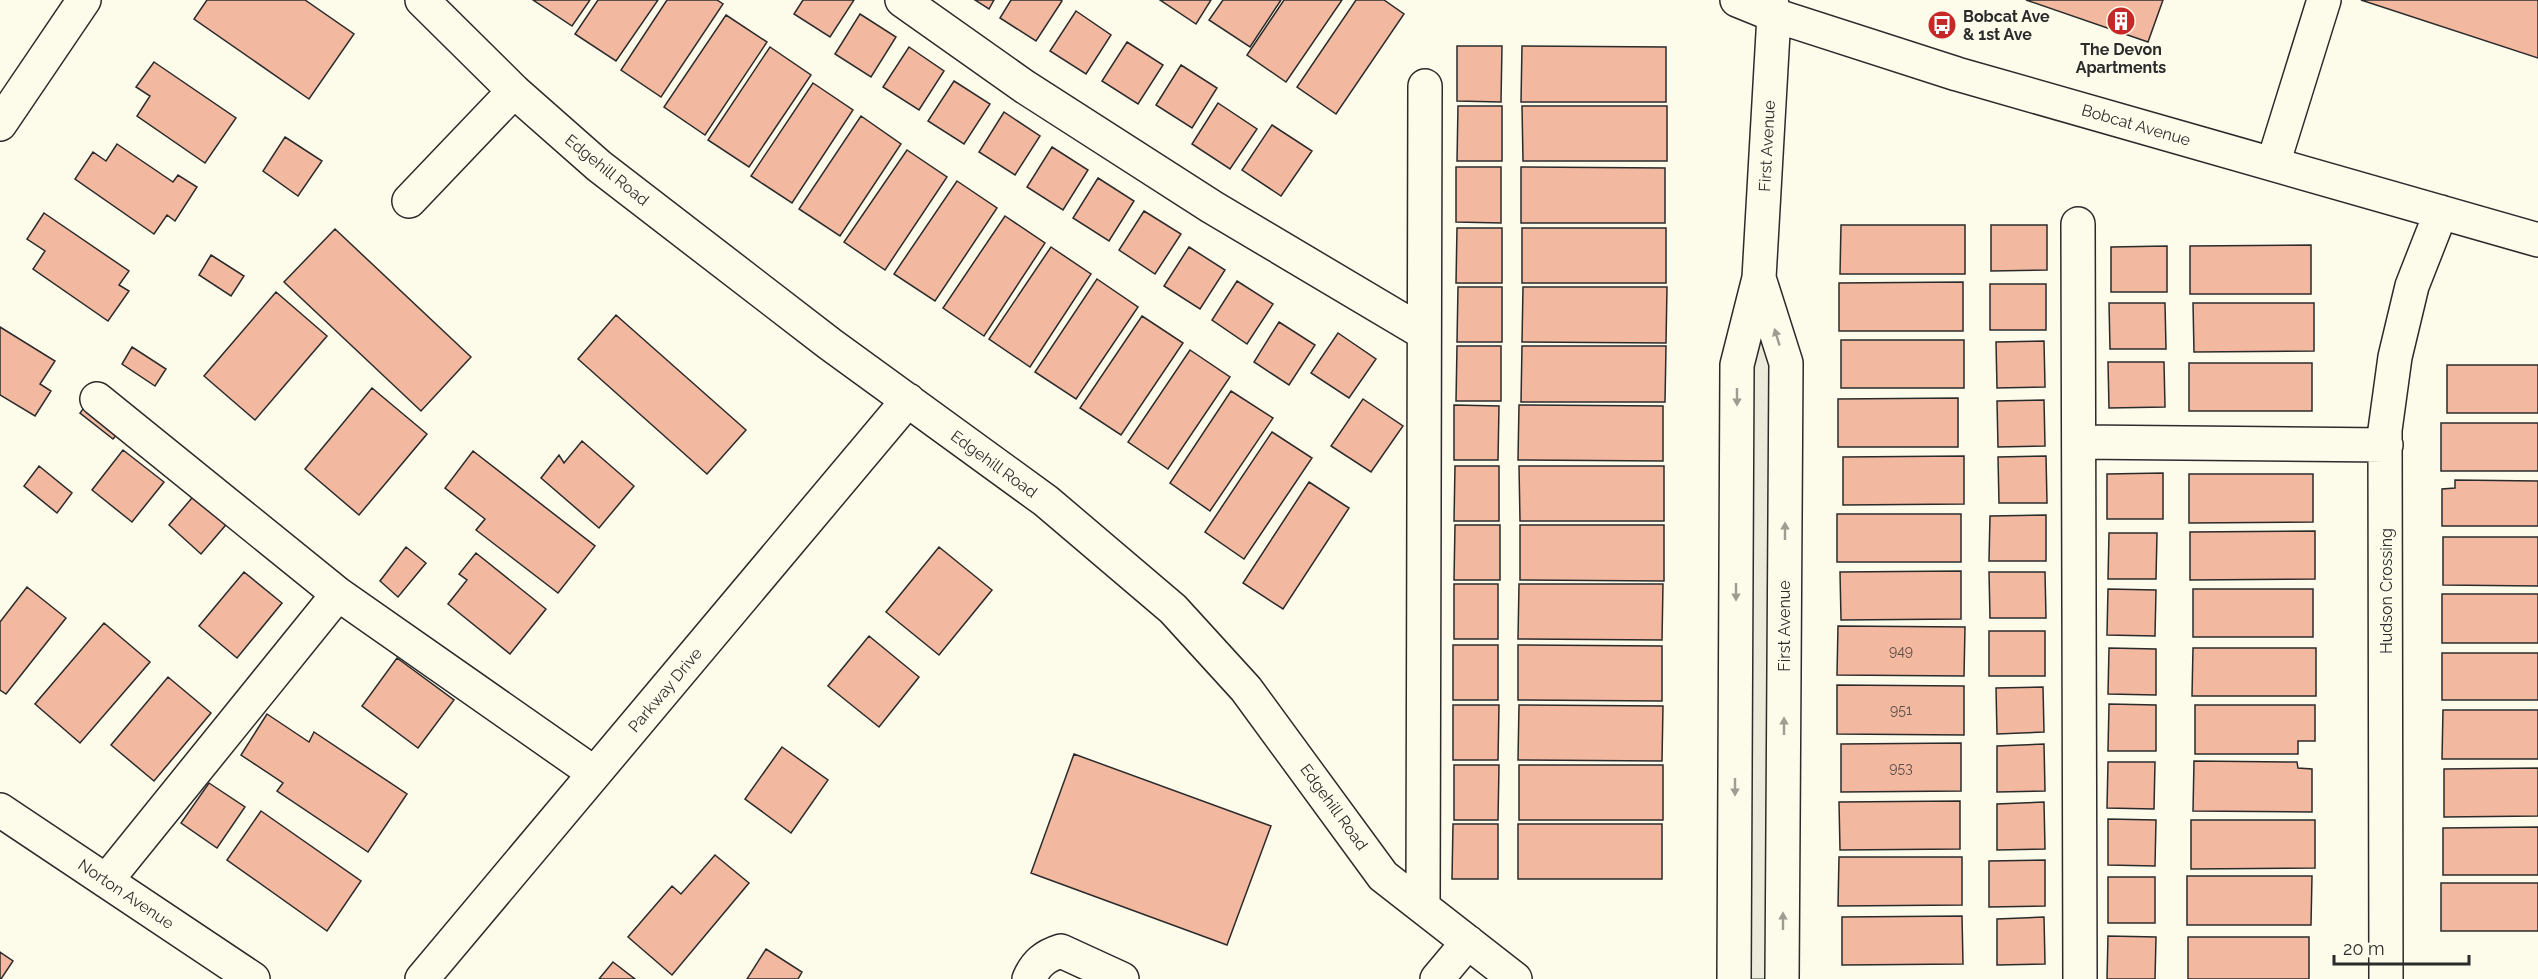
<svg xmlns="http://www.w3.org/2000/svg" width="2538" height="979" font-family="Raleway,sans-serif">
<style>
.green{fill:#ecebdb;stroke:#74746e;stroke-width:1.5}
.building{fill:#f2b8a0;stroke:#2b2b2b;stroke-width:1.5}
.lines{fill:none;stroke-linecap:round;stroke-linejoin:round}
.minor-casing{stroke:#2b2b2b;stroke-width:36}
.minor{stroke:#fdfbea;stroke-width:33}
.oneway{fill:#9e9d94}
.labels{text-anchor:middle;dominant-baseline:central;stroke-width:4.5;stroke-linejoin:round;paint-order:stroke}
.number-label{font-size:14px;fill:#5d4e48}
.poi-label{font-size:16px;font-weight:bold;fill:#2b2b2b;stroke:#fdfbea;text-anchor:start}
.street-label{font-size:16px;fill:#2b2b2b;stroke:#fdfbea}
</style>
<rect width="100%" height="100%" fill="#fdfbea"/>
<path class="green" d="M1759 278 1786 363 1783 979H1734L1737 365Z"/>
<path class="building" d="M207 0H305L354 34 309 99 194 19Z
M533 0H590L572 26Z
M598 0H658L616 61 575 34Z
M667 0H717L723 4 661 97 621 70Z
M803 0H854L830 37 794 14Z
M975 0H994L989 9Z
M1011 0H1060L1062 1 1036 41 1000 18Z
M1160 0H1211L1196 24Z
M1223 0H1281L1250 47 1209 20Z
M1284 0H1342L1286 82 1247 55Z
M1356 0H1384L1404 14 1336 114 1297 87Z
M2026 0H2163L2148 42Z
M2361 0H2538V58Z
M1076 11 1111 35 1086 74 1050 51Z
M860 14 896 37 871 77 835 54Z
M726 15 767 42 705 135 664 107Z
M1127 42 1163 65 1138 104 1102 81Z
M1457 46H1502L1501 102 1457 101Z
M1522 46 1666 47V102H1521Z
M770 47 811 75 749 167 708 140Z
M909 47 944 71 919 110 883 87Z
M154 62 236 118 205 163 137 116 150 96 136 87Z
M1181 65 1217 88 1192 128 1156 105Z
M954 81 990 104 964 144 928 121Z
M813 83 853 110 792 203 751 176Z
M1218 103 1257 129 1230 169 1192 144Z
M1458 106H1502V161H1457Z
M1522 106H1667V161H1523Z
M1004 112 1040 136 1015 175 979 152Z
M861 116 901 144 840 236 799 209Z
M1272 125 1312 151 1281 196 1242 170Z
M285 137 322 161 298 196 263 171Z
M117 144 173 182 178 175 197 187 175 221 167 215 154 234 75 179 93 152 106 161Z
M1052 147 1088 170 1063 210 1027 187Z
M907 150 947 177 885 270 844 242Z
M1456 167H1501V223L1456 222Z
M1521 167 1665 168V223H1521Z
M1098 178 1134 201 1109 241 1073 218Z
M957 181 997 208 935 301 894 274Z
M1144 211 1181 234 1155 274 1119 250Z
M44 213 129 271 119 285 129 291 108 321 33 269 45 251 27 239Z
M1005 216 1045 243 984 336 943 308Z
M1841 225H1965V274H1840Z
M1991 225H2047V270L1991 271Z
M1457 228H1502V283H1456Z
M1522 228H1666V283H1522Z
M335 229 471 357 421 411 284 282Z
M2311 245V294H2190V246Z
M2167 246V292H2111V247Z
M1051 247 1091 274 1030 367 989 339Z
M1189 247 1225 270 1200 309 1164 286Z
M211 255 244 276 231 296 199 275Z
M1097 279 1138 307 1076 399 1035 372Z
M1237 281 1273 304 1247 344 1212 320Z
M1963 282V331H1839V283Z
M1990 284H2046V330H1990Z
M1458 287H1502V342H1457Z
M1523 287H1667L1666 343 1522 342Z
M276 292 327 336 255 420 204 376Z
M2109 303H2165L2166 349H2110Z
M2193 303H2314V351L2194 352Z
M616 315 746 430 707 474 578 359Z
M1142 316 1183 343 1121 435 1080 408Z
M1279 322 1315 345 1289 385 1254 362Z
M0 327 55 361 40 384 51 391 35 416 0 395Z
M1338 333 1376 359 1349 398 1311 373Z
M1841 340H1964V388H1841Z
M2044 341 2045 387 1997 388 1996 342Z
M1457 346H1501V401H1456Z
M1522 346H1666L1665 402H1521Z
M132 347 166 369 155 386 122 364Z
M1190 350 1230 377 1168 469 1128 442Z
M2108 362H2164L2165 407 2109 408Z
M2189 363H2312V411H2189Z
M2447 365H2538V413H2447Z
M372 388 427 434 359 515 305 469Z
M1231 391 1273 418 1210 511 1170 483Z
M92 397 126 423 113 439 80 413Z
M1958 398V447H1838V399Z
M1363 399 1403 426 1371 472 1331 446Z
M2044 400 2045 446 1998 447 1997 401Z
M1454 405 1499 406 1498 460H1454Z
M1519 405 1663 406V461L1518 460Z
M2441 423H2538V471H2441Z
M1272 432 1312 458 1244 559 1205 532Z
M582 441 634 486 599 528 541 478 559 455 564 463Z
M123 450 164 482 132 522 92 490Z
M473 451 595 546 558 593 476 530 485 519 445 488Z
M1964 456V504L1843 505V457Z
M2046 456 2047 503H1999L1998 457Z
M39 466 72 493 57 513 24 486Z
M1455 466H1499V521H1454Z
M1519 466H1664V521H1520Z
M2163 473V519H2107V474Z
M2189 474H2313V522L2189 523Z
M2455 480 2538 481V526H2442V489L2455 488Z
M1309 482 1349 508 1283 609 1243 583Z
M197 492 230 520 201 554 169 525Z
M1837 514H1961V562H1837Z
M2046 515V561H1989L1990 516Z
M1455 525H1500V580H1454Z
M1520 525H1664V581L1520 580Z
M2315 531V579L2190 580V532Z
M2109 533H2157L2156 579H2108Z
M2443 537H2538V586L2443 585Z
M406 547 426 563 398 597 380 581Z
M939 547 992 590 939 655 886 612Z
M476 553 546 609 510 654 448 604 467 580 459 574Z
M1961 571V619L1841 620 1840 572Z
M244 572 282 603 237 658 199 626Z
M1989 572H2045L2046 618H1990Z
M1454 584H1498V639H1454Z
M1519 584H1663L1662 640 1518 639Z
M27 587 66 618 6 694 0 690V622Z
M2108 589 2156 590 2155 636 2107 635Z
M2193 589H2313V637H2193Z
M2442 594H2538V643H2442Z
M104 623 150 662 80 743 35 704Z
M1838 626 1965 627 1964 676 1837 675Z
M1989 631H2045V676H1989Z
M869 636 919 677 879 727 828 686Z
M1453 645H1498V700H1453Z
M1518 645 1662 646V701L1518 700Z
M2109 648 2156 649V695L2108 694Z
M2193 648H2316V696H2192Z
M2442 653H2538V700H2442Z
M397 658 454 700 418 748 362 706Z
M168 677 211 713 154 781 111 745Z
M1837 685 1964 686V735L1837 734Z
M2043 687 2044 732 1997 734 1996 688Z
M2109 704 2156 705V751H2108Z
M1453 705H1499L1498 760H1453Z
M1519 705 1663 706 1662 761 1518 760Z
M2195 705H2315V741H2298V754H2195Z
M2443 710H2538V759H2442Z
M267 714 309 742 314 732 407 794 368 852 277 791 283 783 241 755Z
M1961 743V791L1841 792V744Z
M2044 744 2045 791 1997 792V746Z
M782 747 828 780 791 833 745 799Z
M1074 754 1271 826 1227 945 1031 873Z
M2194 761 2297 762 2298 768 2312 769V812L2193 811Z
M2108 762H2155L2154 809 2107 808Z
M1454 765H1499L1498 820H1454Z
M1519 765H1663V820H1519Z
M2538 768V816L2444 817V769Z
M209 783 245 807 217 848 181 823Z
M1960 801V849L1840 850 1839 802Z
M2044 802 2045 849 1997 850V804Z
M261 811 361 881 327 931 227 860Z
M2108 819 2156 820 2155 866 2108 865Z
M2191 820H2315V868L2191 869Z
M1453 824H1498V879H1452Z
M1518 824H1662V879H1518Z
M2538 827V875H2443V828Z
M715 855 749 883 672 975 628 937 672 886 681 894Z
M1839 857H1962V905L1838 906Z
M2045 860V906L1989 907V861Z
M2187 876H2312L2311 925H2187Z
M2108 877H2155V923H2108Z
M2441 883H2538V931H2441Z
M1962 916 1963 964 1842 965V917Z
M2044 917 2045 964 1997 965V919Z
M2108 936 2156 937 2155 979H2107Z
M2188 937H2309V979H2188Z
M766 949 802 972 798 979H747Z
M0 952 13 961 1 979H0Z
M613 962 635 979H599Z"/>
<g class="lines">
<g class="minor-casing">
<path id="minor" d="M422 0 514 91 599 166 830 344 1046 501 1173 609 1246 689 1383 876 1515 979
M902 0 1025 87 1212 207 1424 333
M1737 0 1774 15 1957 74 2538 240
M0 124 84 0
M2273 164 2324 0
M409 201 514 91
M2078 224 2080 979
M1759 278 1786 363 1782 979
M97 399 338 594 594 773
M2079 442 2386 445
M0 810 253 979
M106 881 338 594
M1423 907 1425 86
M422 979 908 400
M1029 979C1036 963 1045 956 1061 951L1122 979
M1437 979 1468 942
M1734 979 1737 365 1759 278 1774 15 1771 0
M2386 979 2385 430 2395 357 2412 286 2441 212"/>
</g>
<use href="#minor" class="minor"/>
</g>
<defs><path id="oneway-solid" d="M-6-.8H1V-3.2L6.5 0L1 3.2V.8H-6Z" transform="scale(1.5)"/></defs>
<g class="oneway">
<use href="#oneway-solid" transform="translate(1777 337) rotate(-107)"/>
<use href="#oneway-solid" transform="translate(1737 397) rotate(90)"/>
<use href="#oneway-solid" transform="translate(1785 531) rotate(-90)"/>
<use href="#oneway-solid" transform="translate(1736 592) rotate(90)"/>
<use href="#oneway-solid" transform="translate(1784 726) rotate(-90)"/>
<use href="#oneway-solid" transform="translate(1735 787) rotate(90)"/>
<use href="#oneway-solid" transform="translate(1783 921) rotate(-90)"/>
</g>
<defs>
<g id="building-disc" transform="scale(1.5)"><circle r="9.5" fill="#c62828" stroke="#fdfbea"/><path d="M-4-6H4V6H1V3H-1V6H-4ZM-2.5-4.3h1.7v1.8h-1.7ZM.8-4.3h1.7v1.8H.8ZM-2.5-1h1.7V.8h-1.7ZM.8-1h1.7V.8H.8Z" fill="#fff"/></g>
<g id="bus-disc" transform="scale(1.5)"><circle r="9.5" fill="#c62828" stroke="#fdfbea"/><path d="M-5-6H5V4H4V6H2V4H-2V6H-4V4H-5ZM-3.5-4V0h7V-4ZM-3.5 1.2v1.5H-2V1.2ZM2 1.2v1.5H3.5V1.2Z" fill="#fff"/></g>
</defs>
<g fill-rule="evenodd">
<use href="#building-disc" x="2121" y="21"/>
<use href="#bus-disc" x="1942" y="25"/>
</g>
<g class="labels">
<g class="number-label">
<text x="1901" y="651">949</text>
<text x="1901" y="710">951</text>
<text x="1901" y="768">953</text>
</g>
<g class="poi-label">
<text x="1963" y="16">Bobcat Ave<tspan x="1963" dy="18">&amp; 1st Ave</tspan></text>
<text x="2121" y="49" text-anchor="middle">The Devon<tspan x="2121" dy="18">Apartments</tspan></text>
</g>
<g class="street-label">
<text transform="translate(2136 125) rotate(16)">Bobcat Avenue</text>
<text transform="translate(1767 146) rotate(-87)">First Avenue</text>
<text transform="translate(607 170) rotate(39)">Edgehill Road</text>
<text transform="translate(994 464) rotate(36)">Edgehill Road</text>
<text transform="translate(2386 591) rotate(-90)">Hudson Crossing</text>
<text transform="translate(1784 626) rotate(-90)">First Avenue</text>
<text transform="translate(665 690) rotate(-50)">Parkway Drive</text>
<text transform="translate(1334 807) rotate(54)">Edgehill Road</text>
<text transform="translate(126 894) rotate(34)">Norton Avenue</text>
</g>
</g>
<path d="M2334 955v9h135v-9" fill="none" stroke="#2b2b2b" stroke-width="3"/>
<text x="2343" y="955" font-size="18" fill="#2b2b2b" stroke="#fdfbea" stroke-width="4.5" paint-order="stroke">20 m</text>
</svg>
